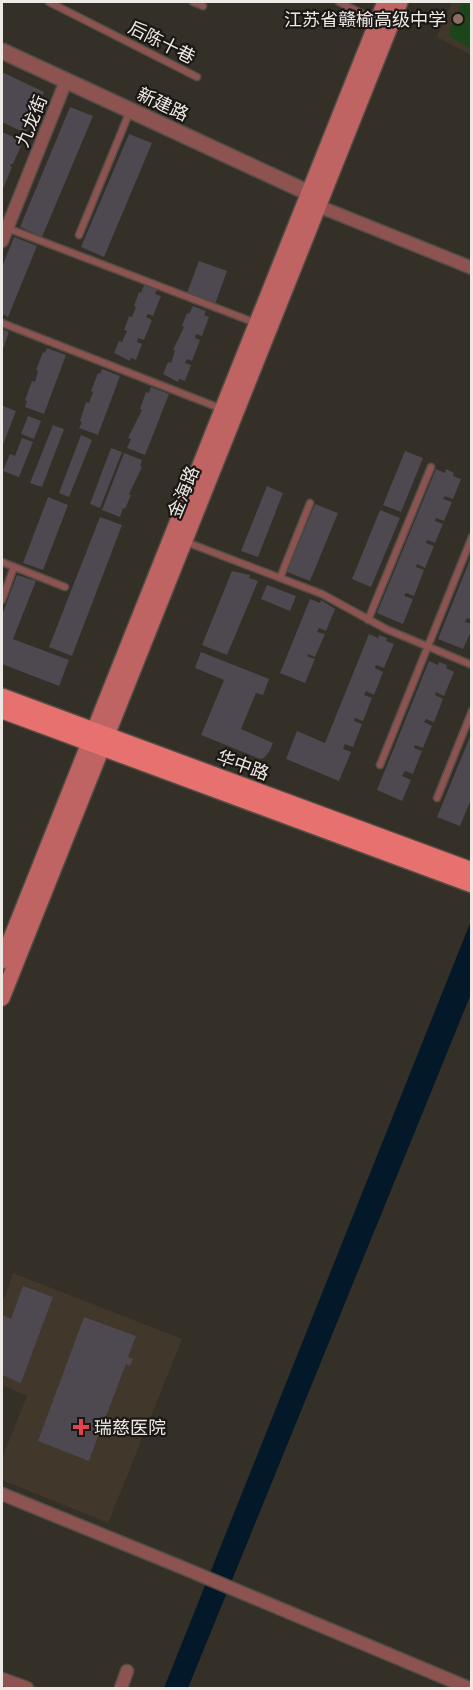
<svg xmlns="http://www.w3.org/2000/svg" width="473" height="1690" font-family="Lora,'Noto Sans SC',serif">
<style>
.built{fill:#41382b}
.green{fill:#1c451a}
.water{fill:#031829}
.building{fill:#4e4850}
.lines{fill:none;stroke-linecap:round;stroke-linejoin:round}
.service-casing{stroke:#524d45;stroke-width:9}
.minor-casing{stroke:#524d45;stroke-width:15}
.tertiary-casing{stroke:#524d45;stroke-width:18}
.secondary-casing{stroke:#524d45;stroke-width:18}
.primary-casing{stroke:#524d45;stroke-width:18}
.service{stroke:#8c5351;stroke-width:6}
.minor{stroke:#8c5351;stroke-width:12}
.tertiary{stroke:#8c5351;stroke-width:15}
.secondary{stroke:#bf6462;stroke-width:15}
.primary{stroke:#e6716f;stroke-width:15}
.education-dot{fill:#8d6e63;stroke:#1a1714;stroke-width:2}
.health-dot{fill:#e0444e;stroke:#1a1714;stroke-width:2}
.labels{text-anchor:middle;dominant-baseline:central;stroke-width:4.5;stroke-linejoin:round;paint-order:stroke}
.poi-label{font-size:18px;fill:#ede9e4;stroke:#1a1714;text-anchor:end}
.street-label{font-size:18px;fill:#ede9e4;stroke:#1a1714}
</style>
<rect width="100%" height="100%" fill="#342f27"/>
<path class="built" d="M452 2H471V55L437 37Z
M13 1273 182 1339 108 1523 2 1480V1458L27 1396 2 1385V1297H5Z"/>
<path class="green" d="M462 2H471V49L450 37 449 32Z"/>
<path class="water" d="M471 921V994L188 1688H164Z"/>
<path class="building" d="M2 72 44 92 25 133 2 122Z
M70 107 93 116 42 237 20 227Z
M2 132 23 141 13 164H11L10 166 12 167 2 191Z
M129 134 152 143 104 257 81 247Z
M14 237 37 246 8 317 2 314V267Z
M199 261 227 271 215 304 187 293Z
M144 285 157 290 155 294 161 296 153 316 148 314 146 317 152 320 144 340 138 338 137 342 142 344 136 360 131 358 130 361 114 353 119 341 122 342 127 331 124 330 129 316 132 317 136 307 134 306 139 292 141 293Z
M193 306 206 311 204 315 209 317 202 336 196 334 195 338 200 340 192 361 187 359 185 363 191 365 185 381 179 379 178 382 163 374 168 362 171 363 175 351 173 350 184 327 182 326 187 313 189 314Z
M2 329 9 332 2 352Z
M47 348 66 355 44 414 25 407 27 401 25 400 32 381 35 382 38 371 36 370 43 352 45 353Z
M102 369 120 376 98 435 79 428 82 422 80 421 86 402 89 403 93 392 91 391 98 373 100 374Z
M151 387 169 394 145 455 127 448 131 439 128 438 142 410 140 409 146 392 149 393Z
M3 406 16 411 2 447V411Z
M28 416 41 421 34 439 21 434Z
M53 425 64 429 42 487 30 483Z
M81 435 92 440 69 497 59 493Z
M22 438 33 442 19 477 3 471 10 454 15 456Z
M111 448 122 452 100 508 90 504Z
M405 451 423 458 401 512 383 505Z
M124 453 142 460 140 466 142 467 129 494 131 495 125 509 123 508 120 517 102 510Z
M436 469 445 473 446 469 454 473 453 476 461 479 453 499 445 496 443 499 452 502 444 521 436 518 435 521 443 524 435 543 427 540 426 543 434 546 425 568 417 564 416 567 424 570 414 596 406 593 404 596 413 599 403 624 377 613Z
M267 486 283 493 258 557 241 551Z
M48 497 68 505 43 570 23 563Z
M315 504 338 513 310 581 287 572Z
M380 510 400 518 371 587 352 579Z
M100 517 122 525 72 656 49 647Z
M471 557 472 620 467 618 465 622 472 624V629L463 649 438 639Z
M232 571 250 575 249 578 258 581 227 655 202 645Z
M17 575 36 581 13 639 69 660 59 686 2 664V615Z
M267 585 296 596 290 611 261 599Z
M310 599 320 603 321 600 335 609 326 631 319 628 317 632 325 634 315 657 308 654 307 656 315 659 305 683 280 673Z
M369 634 378 638 379 635 387 638 386 641 394 644 384 668 376 665 375 668 383 672 374 695 366 691 364 695 372 698 363 721 355 718 354 721 362 724 353 747 345 744 343 749 351 752 339 781 286 759 297 731 325 743Z
M201 652 269 679 263 695 256 693 241 729 273 743 269 752 264 758 260 759 201 735 224 680 195 668Z
M429 661 438 665 439 662 447 665 446 668 454 672 444 696 436 692 435 695 443 699 434 722 426 719 424 722 432 726 423 748 415 745 414 748 422 751 413 774 405 771 402 776 411 780 402 801 377 790Z
M472 732V797L460 826 437 817Z
M23 1286 53 1297 21 1383 2 1375V1315L11 1319Z
M84 1317 136 1336 128 1357 133 1359 130 1366 126 1364 101 1429 106 1431 103 1438 98 1436 89 1461 38 1441Z"/>
<g class="lines">
<g class="service-casing">
<path id="service" d="M49 2 197 77
M193 2 203 6
M339 2 377 21
M7 228 256 323
M79 235 130 111
M2 323 222 409
M186 542 322 594 386 629 472 665
M2 562 65 587
M280 578 310 503
M2 600 14 567
M368 620 431 467
M380 765 472 537
M437 798 472 711"/>
</g>
<g class="minor-casing">
<path id="minor" d="M318 206 472 268
M2 241 66 81
M2 1494 181 1567 469 1688
M2 1679 27 1688
M121 1688 127 1671"/>
</g>
<g class="tertiary-casing">
<path id="tertiary" d="M2 51 309 193"/>
</g>
<g class="secondary-casing">
<path id="secondary" d="M2 961 385 2
M2 998 400 2"/>
</g>
<g class="primary-casing">
<path id="primary" d="M2 696 472 870
M2 711 472 885"/>
</g>
<use href="#service" class="service"/>
<use href="#minor" class="minor"/>
<use href="#tertiary" class="tertiary"/>
<use href="#secondary" class="secondary"/>
<use href="#primary" class="primary"/>
</g>
<circle class="education-dot" cx="458" cy="19" r="6"/>
<path class="health-dot" d="M78 1418h6v6h6v6h-6v6h-6v-6h-6v-6h6z"/>
<g class="labels">
<g class="poi-label">
<text x="446" y="19">江苏省赣榆高级中学</text>
<text x="94" y="1427" text-anchor="start">瑞慈医院</text>
</g>
<g class="street-label">
<text transform="translate(162 42) rotate(27)">后陈十巷</text>
<text transform="translate(163 104) rotate(25)">新建路</text>
<text transform="translate(31 121) rotate(-68)">九龙街</text>
<text transform="translate(183 492) rotate(-68)">金海路</text>
<text transform="translate(243 765) rotate(20)">华中路</text>
</g>
</g>
<rect width="473" height="1690" fill="none" stroke="#ede9e4" stroke-width="6"/>
</svg>
